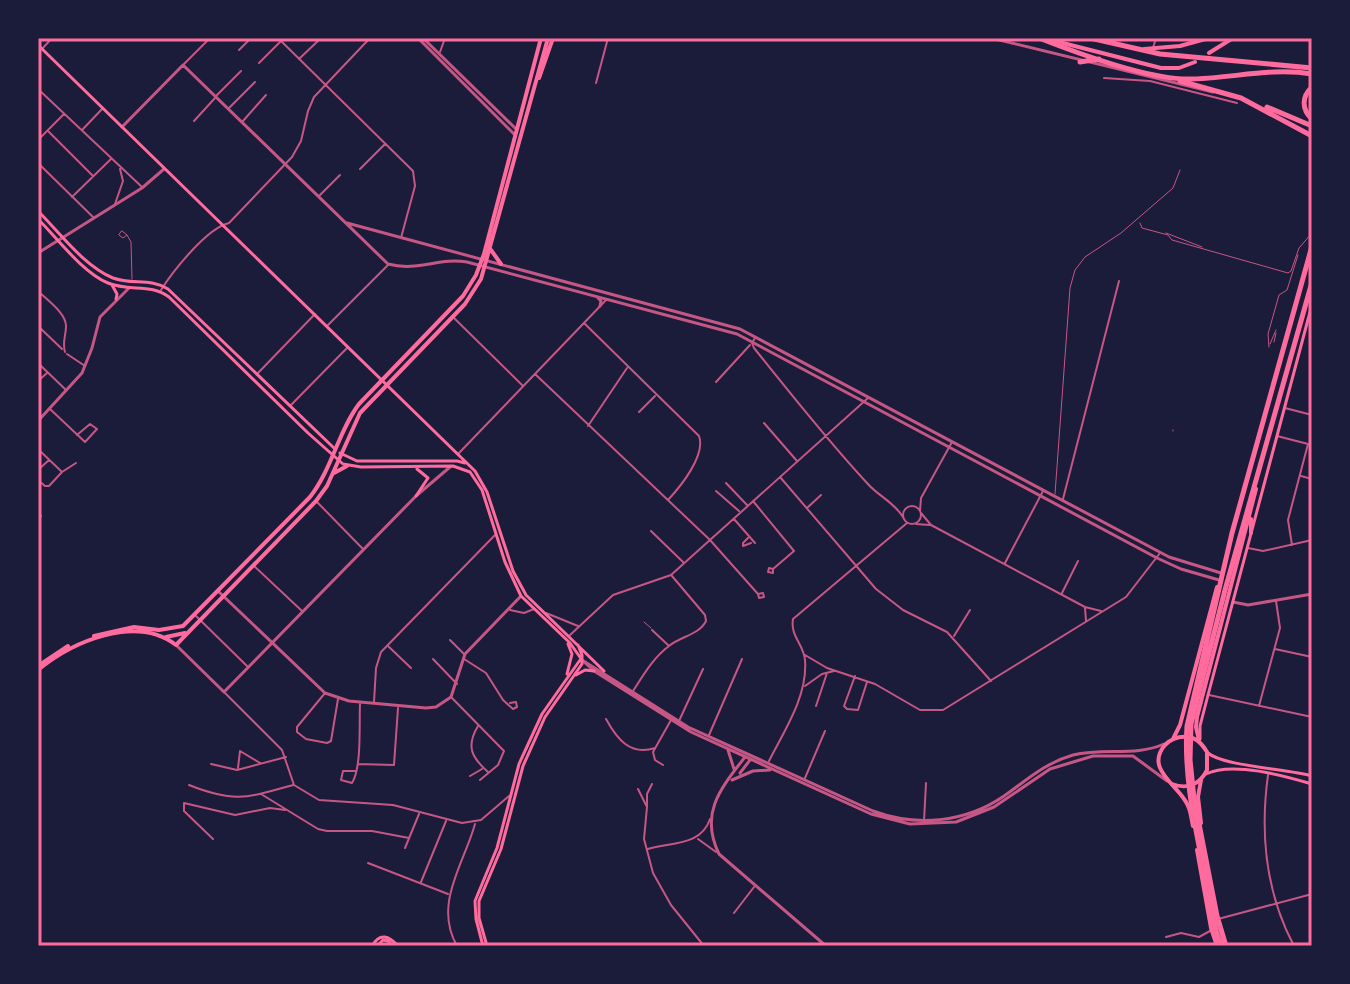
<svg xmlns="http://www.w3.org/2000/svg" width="1350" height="984" font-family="'Golos Text',sans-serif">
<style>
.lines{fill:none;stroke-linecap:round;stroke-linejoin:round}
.service{stroke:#c65784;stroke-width:1}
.pedestrian{stroke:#c65784;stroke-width:2}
.minor{stroke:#c65784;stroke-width:2}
.tertiary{stroke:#c65784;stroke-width:3}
.secondary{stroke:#ff6b9d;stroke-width:3}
.primary{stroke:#ff6b9d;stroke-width:4}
.motorway{stroke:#ff6b9d;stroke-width:5}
.neatline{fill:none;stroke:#ff6b9d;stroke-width:3}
</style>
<rect width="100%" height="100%" fill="#1b1b3a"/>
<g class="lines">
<path class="service" d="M1140 223 1142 228 1168 235 1172 240 1288 273 1291 271 1299 248 1312 233
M122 231 127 235 123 238 119 235Z
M1166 233 1202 247
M127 235 131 242 132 279
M1274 342 1276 333
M1270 344 1276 330
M1269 347 1268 334 1279 295 1287 290 1298 255
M1173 430V431
M1055 494 1070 288 1075 270 1085 257 1121 233 1173 188 1180 170
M644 622 651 628"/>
<path class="pedestrian" d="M596 83 608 38"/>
<path class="minor" d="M278 38 413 171 415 186 401 238
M1153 48 1156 38
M42 49 52 38
M239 50 251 38
M440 52 445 38
M299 59 321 38
M259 63 280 42
M184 64 210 38
M1104 78 1150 81 1237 103
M38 89 142 187
M216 96 241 71
M229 108 255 82
M194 121 215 98
M243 121 266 95
M83 129 103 108
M48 131 93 176
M38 140 64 114
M38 163 94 218
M360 169 385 144
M319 196 340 175
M72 197 111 159
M115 204 123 181 120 169
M161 290C173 271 207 228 229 223L292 157 301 141 308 111 314 97 370 38
M38 291C47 300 66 313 66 326 66 336 62 342 65 352
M453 317 522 385
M584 323 699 436C706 455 681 486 668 500
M38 326 62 349
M327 326 388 265
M755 338 752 343 754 348C791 394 827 440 867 483 878 496 894 502 903 517
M67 354 85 366
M38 363 66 390
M258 373 315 314
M535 374 710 540 758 594 763 593 764 597 759 598 758 594
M38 381 47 373
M716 382 750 345
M291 405 348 347
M1285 408 1312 415
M50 409 85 442 97 429 90 424 77 435
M639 412 655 396
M764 423 797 461
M588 426 627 368
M1277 436 1312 445
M38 449 62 472
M459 453 607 299
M38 470 49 460
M1301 476 1312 479
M780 477 876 589 903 610 947 632 991 681
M38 480 45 486H49L62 472 76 463
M726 483 747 505
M716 491 739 511
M1063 499 1119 281
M753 501 794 551 773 569 769 568 768 572 773 573V569
M317 502 363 549
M903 515a9 9 0 1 1 18 0a9 9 0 1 1-18 0Z
M807 508 821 495
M920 511 921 498 952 442
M38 512 41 516 38 522
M921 513 931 525 1085 607 1101 611
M734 519 755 543
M916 524 930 525
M651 531 683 562
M748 538 743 543V546L751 543
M1292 545 1288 520 1308 444
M1248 548 1263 551 1312 540
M1005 563 1043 491
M254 566 302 611
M1062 593 1078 561
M1085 608 1086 621
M510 610 524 613 534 609
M546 613 578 626
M195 615 247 666
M652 630 668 645
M570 635 613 595 671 575 868 398
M954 636 970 610
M450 640 464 654
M388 646 411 668
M1275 649 1312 657
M805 655 827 668 875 684 920 710H943L1126 597 1160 553
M433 659 457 684
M464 659 486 673 503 700 513 709 517 707
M855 676 844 706 847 709 858 710 867 682
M805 686 822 674 834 671
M633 691C644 674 653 658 669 646 681 636 699 635 706 621L705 615 672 576
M225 693 282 750 294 785 319 800 393 805 462 823 481 820 509 796
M325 693 297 727V732L306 739 327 743 331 741 338 699
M1209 695 1312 717
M452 698 504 751 498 765 480 780
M374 702 376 668 381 652 495 535
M510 703 516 702 517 707
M816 706 827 673
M1259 706 1280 628 1276 601
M606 719C617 739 630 756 655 748
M679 721 703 669
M478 726C466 746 471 757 488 772
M709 735 742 659
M769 761C784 731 808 696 805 660 804 645 790 636 793 619L907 523
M211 764 237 770 286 757
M358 764 394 765 398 708
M663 765 655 760 653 752 671 720
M238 768 240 751 260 763
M356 771H343L341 780 352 783C362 767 359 724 360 704
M1268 775C1260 833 1266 893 1294 946
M470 776 482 769
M805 778 825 731
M189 785C234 803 247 798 293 785
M638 789 647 807 644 839 653 873 671 905 704 946
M261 794 318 829 327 831H372L409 838
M647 806V794L652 784
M924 821 926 783
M213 839 184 811V803L235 815 270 808 285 810
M698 839 716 852
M405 848 419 814
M648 849C672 842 701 846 710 819
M368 863 448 894
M421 882 446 821
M734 913 754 887
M1218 919 1312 894
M1166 937 1181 933 1199 937 1210 931
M457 946C433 904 464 864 475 824"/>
<path class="tertiary" d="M418 38 514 134
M423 38 516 129
M991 38 1213 92
M122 127 183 65 388 264C418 272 439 257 467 262L737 334 1157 558 1181 569 1219 580
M347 223 740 329 1169 557 1221 573
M38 253 142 188 164 169
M598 298 601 301 600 306
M38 421 82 373 92 348 100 317 129 288
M219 592 325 693 349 701 426 708 436 707 451 697 465 654 521 596
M1233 602 1248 605 1312 594
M176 645 224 692 416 496 450 467
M582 660 594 671 691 732 871 814 910 824 956 822 994 807 1050 769 1093 756H1133L1167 781
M582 660 688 727 873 811C916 827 965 823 1004 796 1027 780 1045 763 1073 755 1104 747 1135 757 1164 744
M728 750 734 769
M745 757C721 788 699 813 719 854L826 946
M740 773 750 760
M732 780 753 771 770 770"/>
<path class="secondary" d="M38 45 475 471 487 492 513 571 526 595 604 671
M38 211C60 233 84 266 113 278 132 285 151 278 168 289L334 448
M38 219C57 238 83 273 108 283 129 292 151 283 169 297L308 433 343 464 361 467 453 466 470 472 482 490 505 562 521 596 570 643 582 660
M112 285 117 294 116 299
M340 453 357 461H457L465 463
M416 496 428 478 417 469
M567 674 572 654 568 644
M576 675 585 670 594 671
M1200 739V726L1208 695 1310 312
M1208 753C1223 766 1287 769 1312 776
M1206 774C1232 761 1285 776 1312 784
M372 946C380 932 389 936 398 946
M377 946 383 940 388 941 393 946
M483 946 476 919 475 901 497 848 519 764 542 714 580 660
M487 946 479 918V901L501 849 523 766 545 717 582 664V655L578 645"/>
<path class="primary" d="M1047 39 1161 68H1179L1195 62
M1144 49 1180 46 1209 38
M1209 53 1233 38
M539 78 553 38
M491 250 501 264
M334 473 347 466
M1251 519V533
M94 636 134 627 159 630 183 626 310 497C332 469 338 432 359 404L463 296 476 275 484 254 541 38
M166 637 185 633
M38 666 68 646
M38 670C72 642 135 614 176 645L316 501 327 486 360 413 465 304 481 279 548 38
M1173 739 1180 725 1217 587
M1199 740 1196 727 1197 717 1256 489
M1201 780 1198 797 1201 823
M1172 784C1188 790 1200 784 1207 770V752C1202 744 1197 738 1188 737 1179 736 1171 739 1165 745 1145 768 1176 784 1186 802 1191 809 1191 818 1193 826
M1197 850 1211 928 1217 946"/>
<path class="motorway" d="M1039 38C1077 53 1148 79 1188 79 1230 79 1270 67 1312 74
M1090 38 1160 54 1312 68
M1080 62 1099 59
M1180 81 1241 98 1312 136
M1312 87C1301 97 1302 110 1312 119
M1267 107 1312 126
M1221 946C1211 919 1207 890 1202 861 1193 816 1184 772 1187 726L1232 533 1312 246
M1226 946 1217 916 1194 798 1190 760 1191 724 1225 590 1312 282"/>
</g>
<rect width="1350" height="984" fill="none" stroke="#1b1b3a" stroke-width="80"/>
<rect x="40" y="40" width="1270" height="904" class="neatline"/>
</svg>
